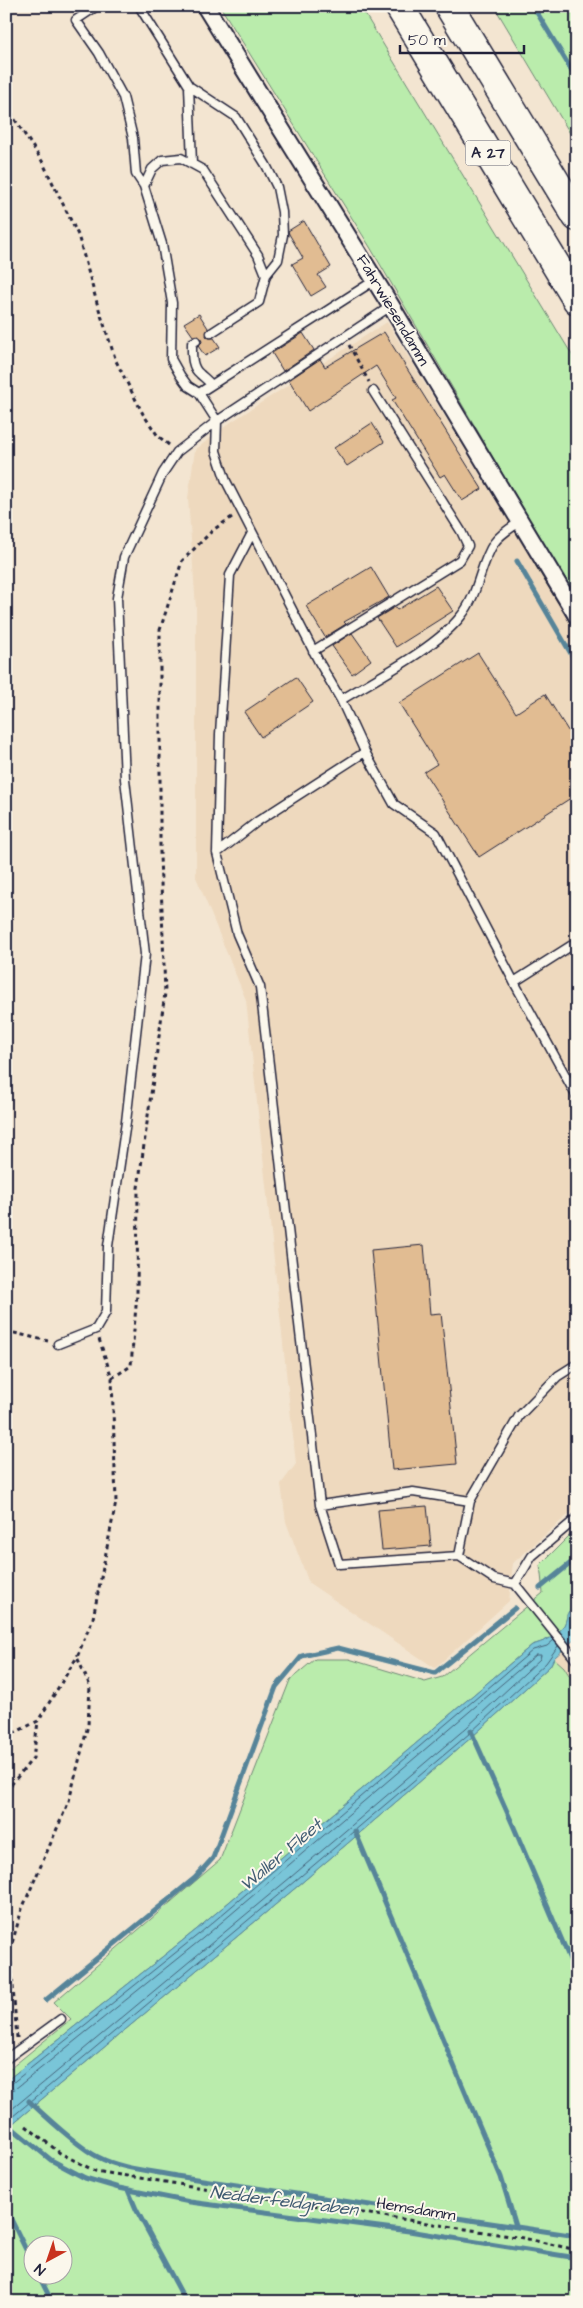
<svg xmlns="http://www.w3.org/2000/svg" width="583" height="2308" font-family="'Architects Daughter',sans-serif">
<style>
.built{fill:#eed9be}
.green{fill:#baecac;stroke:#6e8774;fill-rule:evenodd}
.water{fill:#79c5d8;stroke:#568499}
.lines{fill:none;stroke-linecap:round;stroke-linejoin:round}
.shore{stroke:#45637a;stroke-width:1}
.stream{stroke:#568499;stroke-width:5}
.building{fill:#e1bc92;stroke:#22223b}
.lane-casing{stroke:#22223b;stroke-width:11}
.street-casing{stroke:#22223b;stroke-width:20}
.highway-casing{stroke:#22223b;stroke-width:31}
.path{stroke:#22223b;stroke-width:3;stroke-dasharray:4 4;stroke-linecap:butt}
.lane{stroke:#fbf7ec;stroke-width:8}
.street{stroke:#fbf7ec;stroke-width:16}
.highway{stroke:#fbf7ec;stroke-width:28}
.labels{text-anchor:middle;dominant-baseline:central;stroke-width:4;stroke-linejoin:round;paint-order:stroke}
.shield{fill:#fbf7ec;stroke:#636270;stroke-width:1}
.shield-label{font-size:15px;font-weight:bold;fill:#22223b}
.street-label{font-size:16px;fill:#22223b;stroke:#fbf7ec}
.water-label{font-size:18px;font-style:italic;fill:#405b72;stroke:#fbf7ec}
</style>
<rect width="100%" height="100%" fill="#f3e5d1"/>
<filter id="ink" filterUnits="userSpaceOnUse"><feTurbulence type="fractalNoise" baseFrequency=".02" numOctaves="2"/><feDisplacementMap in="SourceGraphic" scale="10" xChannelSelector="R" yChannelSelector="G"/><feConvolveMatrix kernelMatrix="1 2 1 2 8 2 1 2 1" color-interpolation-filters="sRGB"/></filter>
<g filter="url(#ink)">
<path class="built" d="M387 322 577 634V1507L513 1563 509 1601 435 1668 309 1583 286 1522 281 1484 296 1464 246 1000 196 877V608L188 498 195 450 231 422Z
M572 1639 577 1644V1688L564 1667 554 1658Z"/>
<path class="green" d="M220 6H360L577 363V634L534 563 549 553 370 247Z
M494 6H577V145L497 11Z
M577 1528V1603C562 1616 570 1616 563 1627 556 1637 543 1642 532 1645L196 1930 6 2081V2072L71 2019 54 2002 220 1860 290 1680 315 1659H349L425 1682 442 1677 543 1593 540 1565Z
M554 1658 564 1667 577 1688V2302H6V2129L299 1885 473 1736 550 1666ZM32 2246H62V2276H32Z"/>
<path class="water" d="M577 1603V1637L554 1658 550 1666 473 1736 299 1885 6 2129V2081L196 1930 532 1645C543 1642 556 1637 563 1627 570 1615 562 1616 577 1603Z"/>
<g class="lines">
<path class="shore" d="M6 2085 11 2084 199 1934 533 1650 547 1646 554 1640
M6 2091 15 2089 203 1938 536 1655H541L540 1659 466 1728 291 1877 6 2114
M6 2122 295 1881 470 1733 546 1663 558 1646"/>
<path class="stream" d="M533 6 577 79
M517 561 577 664
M540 1588 577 1558
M471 1731 513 1825 577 1976
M355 1831 501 2177 516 2226
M46 2000 195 1878 213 1858 276 1687 302 1656 338 1648 435 1673 515 1608
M29 2101C46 2117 78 2147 98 2157 121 2169 151 2171 176 2176L577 2236
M6 2123 51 2160 85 2178 119 2188 190 2202 409 2231 577 2258
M128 2190 136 2209 186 2302
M6 2209 32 2262
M39 2276 52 2302"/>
</g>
<path class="building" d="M304 221 331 267 318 275 326 287 311 296 292 264 303 258 289 234 288 231Z
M199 314 208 328 206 336 209 338H214L220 347 205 356 198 346 202 342 201 338 197 335 193 336 184 323Z
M384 332 482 489 462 501 445 474 440 477 392 400 396 398 376 366 308 411 289 380 320 359 325 367Z
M303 333 314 350 283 371 272 353Z
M372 423 384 442 347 466 334 448Z
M371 567 389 597 344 622 346 624 325 637 306 606Z
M436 586 453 611 396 647 377 618 395 607 397 610Z
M352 633 371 660 352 674 332 646Z
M478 653 516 713 545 694 577 745V794L479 857 424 772 437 764 399 703Z
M296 677 313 702 261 737 244 712Z
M424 1245 430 1314 441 1313 457 1464 392 1470 371 1250Z
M427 1506 431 1546 382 1550 378 1510Z"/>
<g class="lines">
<g class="lane-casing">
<path id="lane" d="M97 6 76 20 99 53 123 97 133 138 136 174 144 186
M139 6 189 86 236 117 266 165 277 187 282 212 283 235 278 260 266 275
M189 86 192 164
M211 333 259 302 266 275 258 255 203 170 181 158 162 160 152 169 144 186 162 244 172 303 171 359 180 375 188 386 199 393 217 421 216 451 226 481 319 662 341 700 365 752 258 821 217 853
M196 341 192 343C192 354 191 367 200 374 204 378 208 380 211 385
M199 393 375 280
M252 533 230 575 220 734 217 853 237 934 260 987 320 1505 339 1564 459 1556 494 1579 515 1584
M313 651 460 560 468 546 461 531 373 391
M341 700C377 678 436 648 461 616 479 594 479 566 494 543 500 534 512 527 521 521
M365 752 394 804 436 833 514 982 577 942
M514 982 577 1097
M58 1344 96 1329 106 1312 108 1246 126 1122 145 954 125 779 117 598 124 557 163 473 177 452 217 421 391 306
M320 1505 413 1492 470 1501
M577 1518 532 1556 515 1584 577 1661
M459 1556 470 1501 519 1416 558 1376 577 1364
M6 2059 61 2019"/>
</g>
<g class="street-casing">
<path id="street" d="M205 6 391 306 577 616"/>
</g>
<g class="highway-casing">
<path id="highway" d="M399 6 577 300
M449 6 577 217"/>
</g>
<path class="path" d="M6 106 42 161 78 235 97 303 116 361 143 414 158 436 169 445
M349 345 369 382
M6 1331 48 1341
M112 1378 131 1366 137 1294 138 1188 165 993 160 855V630L182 561 213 530 232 517
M6 1737 38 1721 77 1657 93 1618 116 1502 112 1378 99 1339
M6 1791 33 1758 38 1722
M17 2038 10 1950 22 1909 69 1801 88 1725 90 1686 77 1657
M26 2126 60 2153 95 2171 523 2238 577 2250"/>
<use href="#lane" class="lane"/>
<use href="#street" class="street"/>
<use href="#highway" class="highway"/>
</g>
</g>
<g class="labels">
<rect class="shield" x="465.5" y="140.5" width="45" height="25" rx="4"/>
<g class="shield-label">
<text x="488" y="153">A 27</text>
</g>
<g class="street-label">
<text transform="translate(393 310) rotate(59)">Fahrwiesendamm</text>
<text transform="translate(416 2209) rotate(9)">Hemsdamm</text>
</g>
<g class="water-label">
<text transform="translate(281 1855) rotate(-40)">Waller Fleet</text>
<text transform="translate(284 2201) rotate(7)">Nedderfeldgraben</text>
</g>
</g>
<rect width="583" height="2308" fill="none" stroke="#fbf7ec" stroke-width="25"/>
<rect x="12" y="12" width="558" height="2283" fill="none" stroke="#22223b" stroke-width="2" filter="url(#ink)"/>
<g transform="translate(48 2260) rotate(220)"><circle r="24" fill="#fbf7ec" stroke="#a4a2a5"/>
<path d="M0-4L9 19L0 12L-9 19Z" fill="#c8321e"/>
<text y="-8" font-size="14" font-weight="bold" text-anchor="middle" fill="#22223b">N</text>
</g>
<path d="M400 45v8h124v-8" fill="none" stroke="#22223b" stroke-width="2.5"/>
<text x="408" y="45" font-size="15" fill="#22223b" stroke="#fbf7ec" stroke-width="4" paint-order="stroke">50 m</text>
</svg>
